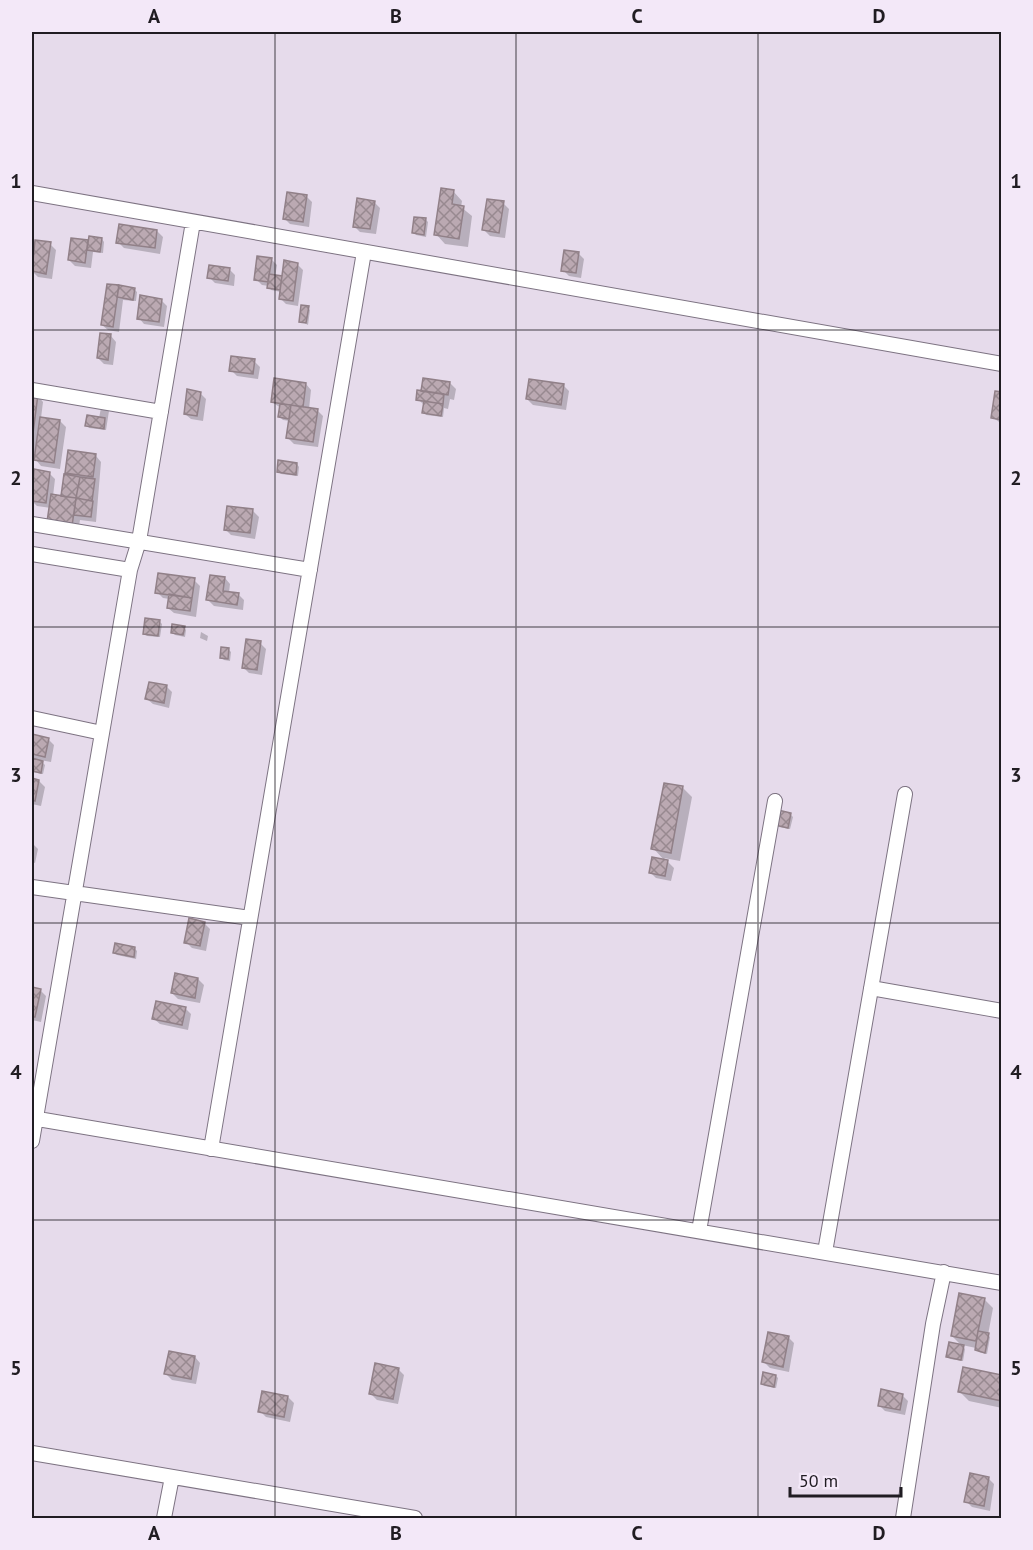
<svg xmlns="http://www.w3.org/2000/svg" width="1033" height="1550" font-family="'PT Sans',sans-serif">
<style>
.shadow{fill:#0003}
.building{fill:url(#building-cross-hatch);stroke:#918088;stroke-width:1.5}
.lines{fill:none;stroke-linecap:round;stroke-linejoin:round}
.street-casing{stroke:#7d7382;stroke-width:16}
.street{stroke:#fff;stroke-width:14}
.grid{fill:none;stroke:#201c22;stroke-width:1.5;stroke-opacity:0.55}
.neatline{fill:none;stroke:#201c22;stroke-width:2}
.grid-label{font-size:20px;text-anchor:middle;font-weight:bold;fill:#201c22}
</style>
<defs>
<pattern id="building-cross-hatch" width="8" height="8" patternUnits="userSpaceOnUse" patternTransform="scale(1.5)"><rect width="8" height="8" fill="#bba9b2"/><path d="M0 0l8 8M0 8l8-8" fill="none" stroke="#988990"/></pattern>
</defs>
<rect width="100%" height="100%" fill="#e6dbeb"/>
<path class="shadow" d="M453 191 462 201 461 207 472 216 468 247 445 244 436 234Z
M306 196 312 202 309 227 290 224 284 218Z
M374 202 380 208 376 234 360 232 354 226Z
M503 203 509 209 505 238 490 236 484 230Z
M426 220 428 222 426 237 416 235 414 232Z
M157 231 163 237 160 254 124 248 118 242Z
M102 239 104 242 103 253 93 252 91 268 75 266 69 260 72 240 90 242Z
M50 244 56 250 52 279 38 277 32 271Z
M578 253 584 259 581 278 569 276 563 270Z
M271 259 277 265 275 277 281 278 297 264 303 270 298 306 286 304 280 298 281 292 271 290 269 286 262 285 256 279Z
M229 269 235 275 234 286 215 283 209 277Z
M108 285 134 289 137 292 136 301 123 300 119 332 108 330 102 325Z
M161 300 167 306 164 327 144 324 139 318Z
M308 308 310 310 308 325 301 321Z
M111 336 116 342 113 365 104 364 98 358Z
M254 361 260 367 258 379 237 376 231 370Z
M450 383 456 389 454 400 450 399 448 409 444 408 443 417 426 415 424 412V405L418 399Z
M306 384 311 390 309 409 317 410 323 416 318 447 294 444 288 438 290 421 283 420 280 417 281 408 272 402Z
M563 385 569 391 566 410 533 405 527 399Z
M200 393 206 399 203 421 191 419 185 414Z
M1002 394V424L992 417Z
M32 395 38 396 43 402 41 418 60 421 66 427 60 469 41 466 36 460V454L32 453Z
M101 408 109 411 106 430 89 428 87 425 99 418Z
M96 456 101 462 96 522 80 520 78 531 51 508 37 506 32 501 35 471 49 473 55 479 53 496 62 497 70 477 66 473Z
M297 464 299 467 298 476 281 474 278 471Z
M228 507 253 511 259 517 255 539 231 535 225 529Z
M225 578 230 584 229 593 238 594 244 600 243 610 214 606 208 600Z
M194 580 200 586 196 617 174 613 168 608 170 599 163 598 157 592Z
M160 622 162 624 160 637 147 636 144 633Z
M184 627 186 630 185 637 175 635 173 633Z
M201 632 208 636 207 641 200 638Z
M260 643 266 649 262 675 249 673 243 667Z
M229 650 231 652 230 661 224 660 221 657Z
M166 686 172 692 169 708 153 704 147 699Z
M32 736 48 739 54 745 51 762 40 760 45 765 43 774 32 772Z
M32 780 39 781 45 787 41 806 32 804Z
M683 788 692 797 680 861 664 858 674 868 671 881 656 878 650 872 665 861 653 848Z
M790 814 793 817 790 829 779 827 777 825Z
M32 843 38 849 35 863 32 862Z
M204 923 210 929 206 951 192 948 186 942Z
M32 946 34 949 32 961Z
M135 949 137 951 136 959 117 955 114 952Z
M198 979 204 985 200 1003 178 999 172 993Z
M32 989 40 990 46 996 41 1022 32 1020Z
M185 1008 191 1014 188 1030 160 1024 154 1019Z
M984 1299 993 1308 988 1335 990 1337 987 1354 979 1352 976 1348 962 1345 965 1349 963 1361 950 1359 948 1356 962 1346 952 1336Z
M788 1337 794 1343 789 1372 770 1368 764 1362Z
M195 1357 200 1363 196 1384 172 1380 166 1374Z
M398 1369 404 1375 398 1404 377 1400 371 1394Z
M776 1376 778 1378 776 1388 765 1386 762 1384Z
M1002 1377V1408L969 1401 960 1392Z
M902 1395 908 1401 905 1415 885 1411 879 1405Z
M288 1397 294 1403 290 1422 266 1417 260 1411Z
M989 1479 994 1484 990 1511 972 1507 966 1501Z"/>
<path class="building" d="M441 188 454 190 452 204 464 206 459 239 434 235Z
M287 192 307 195 303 222 283 219Z
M357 198 375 201 370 229 353 227Z
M487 199 504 201 499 233 482 230Z
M414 217 426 218 424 235 412 233Z
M119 224 157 230 155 248 116 243Z
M89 236 102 238 100 252 87 250Z
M71 238 88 240 85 263 68 260Z
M35 240 51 242 46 274 32 271Z
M564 250 579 252 576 273 561 271Z
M257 256 272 258 268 282 254 280Z
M284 260 298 263 293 301 279 299Z
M209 265 230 268 228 281 207 278Z
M269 274 282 276 280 290 267 288Z
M107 284 119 285 113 327 101 325Z
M119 285 135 288 133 300 117 297Z
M140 295 162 299 159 322 137 319Z
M301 305 309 306 306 323 299 322Z
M100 333 111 334 108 360 97 358Z
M231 356 255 359 253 374 229 371Z
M274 378 306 383 303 407 271 402Z
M423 378 450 382 448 395 421 391Z
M529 379 564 384 561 405 526 399Z
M187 389 201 392 197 416 184 414Z
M417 390 444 394 443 404 416 400Z
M995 391 1002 392V420L991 418Z
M32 393 38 394 32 441Z
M424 401 443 404 441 416 422 413Z
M280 404 291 405 289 419 278 417Z
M291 405 318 409 313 442 286 438Z
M87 415 105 418 104 429 85 426Z
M40 417 60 420 54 463 34 460Z
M68 450 96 454 93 477 65 473Z
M278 460 297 463 296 475 277 472Z
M34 469 50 472 46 503 32 501Z
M64 474 80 477 76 498 61 496Z
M80 477 95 479 92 501 76 498Z
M51 494 76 498 72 526 47 522Z
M76 498 93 501 91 517 74 515Z
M227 506 253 509 250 533 224 530Z
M158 573 195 578 192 598 155 593Z
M210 575 225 577 223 591 239 593 237 605 206 600Z
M169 594 192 598 190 611 167 608Z
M145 618 160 620 158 636 143 634Z
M172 624 185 626 183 635 171 633Z
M246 639 261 641 257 670 242 668Z
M221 647 229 648 228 659 220 658Z
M149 682 167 685 164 703 145 699Z
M32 734 49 738 45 757 32 754Z
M32 758 43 761 41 773 32 771Z
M32 778 39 780 35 801 32 800Z
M664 783 683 786 671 853 651 849Z
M778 810 791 813 788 828 775 825Z
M652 857 668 860 665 876 649 873Z
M189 918 205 922 200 946 184 943Z
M115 943 135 947 134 957 113 953Z
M175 973 198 978 195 998 171 993Z
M32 987 41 989 35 1017H32Z
M156 1001 186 1007 182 1025 152 1019Z
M959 1293 985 1298 976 1341 951 1336Z
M978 1331 989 1333 985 1353 975 1350Z
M768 1332 789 1336 783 1367 762 1362Z
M949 1342 964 1345 961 1360 946 1357Z
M169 1351 195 1356 191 1379 164 1374Z
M375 1363 399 1368 393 1399 369 1394Z
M963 1367 1002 1375V1401L958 1392Z
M763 1372 776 1375 774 1387 761 1384Z
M881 1389 903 1394 900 1410 878 1406Z
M262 1391 288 1396 284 1417 258 1412Z
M970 1473 989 1477 984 1506 964 1502Z"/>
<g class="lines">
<g class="street-casing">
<path id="street" d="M32 193 1002 364
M32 390 161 412
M32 524 310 570
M32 554 130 570
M32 718 102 733
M32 887 250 918
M871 988 1002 1011
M32 1118 1002 1283
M32 1141 130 570 139 541 193 222
M211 1149 364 252
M699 1231 775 801
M825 1252 905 794
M32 1453 415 1518
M164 1518 172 1477
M903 1518 933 1324 944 1272"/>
</g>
<use href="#street" class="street"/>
</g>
<path class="grid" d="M275 32V1518M516 32V1518M758 32V1518M32 330H1002M32 627H1002M32 923H1002M32 1220H1002"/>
<rect width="1033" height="1550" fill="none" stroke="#f3e8f8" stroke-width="66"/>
<path d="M790 1487v9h111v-9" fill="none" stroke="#201c22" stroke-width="3"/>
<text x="799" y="1487" font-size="18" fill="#201c22" stroke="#f3e8f8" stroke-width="4.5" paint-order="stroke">50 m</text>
<rect x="33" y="33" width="967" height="1484" class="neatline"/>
<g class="grid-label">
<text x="154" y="23">A</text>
<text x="396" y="23">B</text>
<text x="637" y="23">C</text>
<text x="879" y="23">D</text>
<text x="16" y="188">1</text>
<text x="1016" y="188">1</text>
<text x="16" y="485">2</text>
<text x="1016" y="485">2</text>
<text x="16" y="782">3</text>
<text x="1016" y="782">3</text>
<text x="16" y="1079">4</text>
<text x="1016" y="1079">4</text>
<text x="16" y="1375">5</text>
<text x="1016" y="1375">5</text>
<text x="154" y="1540">A</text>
<text x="396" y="1540">B</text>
<text x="637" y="1540">C</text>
<text x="879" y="1540">D</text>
</g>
</svg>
